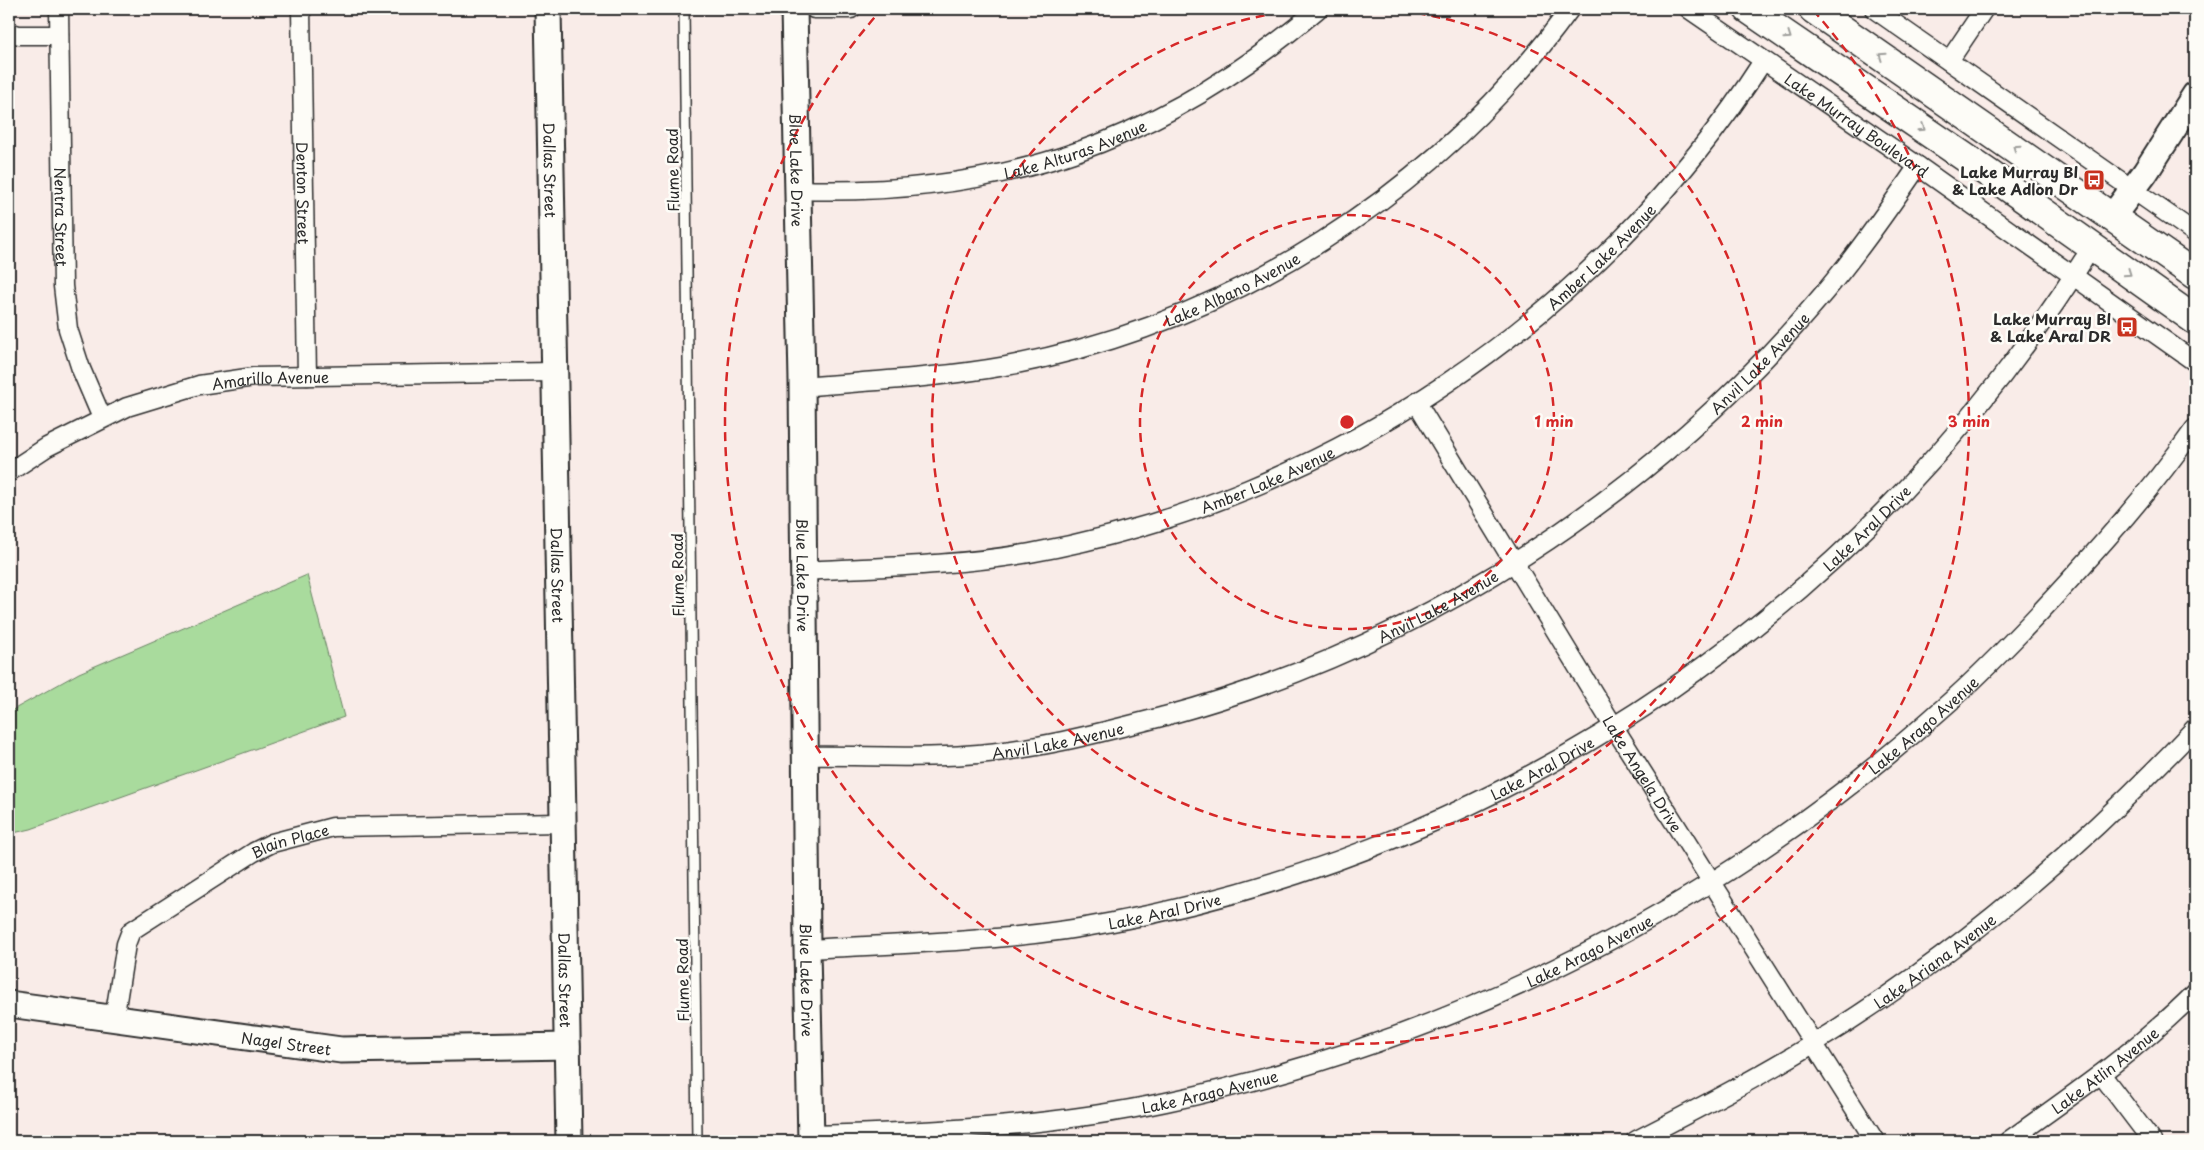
<svg xmlns="http://www.w3.org/2000/svg" width="2204" height="1150" font-family="'Playpen Sans',sans-serif">
<style>
.green{fill:#a9db9d;stroke:#6a8364}
.lines{fill:none;stroke-linecap:round;stroke-linejoin:round}
.lane-casing{stroke:#2b2b2b;stroke-width:12}
.street-casing{stroke:#2b2b2b;stroke-width:21}
.secondary-casing{stroke:#2b2b2b;stroke-width:29}
.primary-casing{stroke:#2b2b2b;stroke-width:31}
.lane{stroke:#fdfcf7;stroke-width:9}
.street{stroke:#fdfcf7;stroke-width:18}
.secondary{stroke:#fdfcf7;stroke-width:25}
.primary{stroke:#fdfcf7;stroke-width:28}
.oneway{stroke:#9e9e9b}
.ring{fill:none;stroke:#d62828;stroke-width:2.5;stroke-dasharray:9 6}
.labels{text-anchor:middle;dominant-baseline:central;stroke-width:5;stroke-linejoin:round;paint-order:stroke}
.street-label{font-size:15px;fill:#2b2b2b;stroke:#fdfcf7}
.poi-label{font-size:15px;font-weight:bold;fill:#2b2b2b;stroke:#fdfcf7;text-anchor:end}
.centre{fill:#d62828;stroke:#fdfcf7;stroke-width:2.5}
.ring-label{font-size:15px;text-anchor:middle;font-weight:bold;fill:#d62828;stroke:#fdfcf7;stroke-width:5;stroke-linejoin:round;paint-order:stroke}
</style>
<rect width="100%" height="100%" fill="#f9ece8"/>
<filter id="ink" filterUnits="userSpaceOnUse"><feTurbulence type="fractalNoise" baseFrequency=".02" numOctaves="2"/><feDisplacementMap in="SourceGraphic" scale="10" xChannelSelector="R" yChannelSelector="G"/><feConvolveMatrix kernelMatrix="1 2 1 2 8 2 1 2 1" color-interpolation-filters="sRGB"/></filter>
<g filter="url(#ink)">
<path class="green" d="M307 575 344 717 31 829 9 834V712L79 673Z"/>
<g class="lines">
<g class="lane-casing">
<path id="lane" d="M684 9 697 1141"/>
</g>
<g class="street-casing">
<g id="street">
<path id="s1" d="M59 9 63 286 68 329 81 369 102 418"/>
<path id="s2" d="M301 9 307 376"/>
<path d="M814 9H851"/>
<path id="s3" d="M1689 9 1918 166 2195 362"/>
<path d="M1874 9 2195 233"/>
<path d="M9 32 19 35H59"/>
<path d="M1949 61 1984 9"/>
<path id="s4" d="M798 190C1003 197 1162 142 1318 9"/>
<path id="s5" d="M802 387C870 381 939 378 1006 366 1231 324 1436 194 1570 9"/>
<path id="s6" d="M1417 403 1614 727 1875 1141"/>
<path id="s7" d="M9 472 47 447 127 407 199 385 254 377 554 372"/>
<path id="s8" d="M802 571C878 567 955 566 1030 553 1329 499 1599 317 1763 61"/>
<path id="s9" d="M805 756C858 755 912 759 964 755 1032 751 1100 733 1165 716 1421 647 1653 496 1824 293 1858 253 1888 210 1918 166"/>
<path id="s10" d="M807 949C909 943 1012 942 1113 922 1519 845 1874 599 2091 248"/>
<path id="s11" d="M114 1020 126 944 131 931 254 852 272 843 333 827 562 823"/>
<path d="M2101 1074 2152 1141"/>
<path id="s12" d="M811 1135C930 1132 1049 1127 1166 1102 1459 1039 1730 902 1952 700 2008 649 2059 593 2109 536 2140 501 2168 466 2195 428"/>
<path id="s13" d="M1635 1141C1695 1110 1754 1080 1811 1045 1954 958 2081 849 2195 728"/>
<path id="s14" d="M2008 1141C2073 1095 2139 1049 2195 993"/>
</g>
</g>
<g class="secondary-casing">
<g id="secondary">
<path id="s15" d="M548 9 569 1141"/>
<path id="s16" d="M794 9 802 381 807 949 811 1141"/>
<path d="M2112 217 2145 173 2195 95"/>
<path id="s17" d="M9 1004 341 1050 567 1046"/>
</g>
</g>
<g class="primary-casing">
<path id="primary" d="M1748 9 1988 173 2195 320
M1813 9 2195 275"/>
</g>
<use href="#lane" class="lane"/>
<use href="#street" class="street"/>
<use href="#secondary" class="secondary"/>
<use href="#primary" class="primary"/>
</g>
<defs><path id="oneway-chevron" d="M-2-3.5L2.5 0L-2 3.5" fill="none" stroke-width="1.6" stroke-linecap="round" stroke-linejoin="round" transform="scale(1.25)"/></defs>
<g class="oneway">
<use href="#oneway-chevron" transform="translate(1788 36) rotate(35)"/>
<use href="#oneway-chevron" transform="translate(1882 56) rotate(-145)"/>
<use href="#oneway-chevron" transform="translate(1922 128) rotate(34)"/>
<use href="#oneway-chevron" transform="translate(2016 148) rotate(-145)"/>
<use href="#oneway-chevron" transform="translate(2128 273) rotate(35)"/>
</g>
</g>
<g class="ring">
<circle cx="1347" cy="422" r="207"/>
<path d="M1387 9A415 415 0 1 1 1307 9"/>
<path d="M1813 10A622 622 0 1 1 881 10"/>
</g>
<defs>
<g id="bus-square" transform="scale(1.125)"><rect x="-9" y="-9" width="18" height="18" rx="4" fill="#c8321e" stroke="#fdfcf7"/><path d="M-5-6H5V4H4V6H2V4H-2V6H-4V4H-5ZM-3.5-4V0h7V-4ZM-3.5 1.2v1.5H-2V1.2ZM2 1.2v1.5H3.5V1.2Z" fill="#fff"/></g>
</defs>
<g fill-rule="evenodd">
<use href="#bus-square" x="2094" y="180"/>
<use href="#bus-square" x="2127" y="327"/>
</g>
<g class="labels">
<g class="street-label">
<text stroke="none"><textPath href="#s3" startOffset="204">Lake Murray Boulevard</textPath></text>
<text stroke="none"><textPath href="#s4" startOffset="282">Lake Alturas Avenue</textPath></text>
<text stroke="none"><textPath href="#s15" startOffset="161">Dallas Street</textPath></text>
<text transform="translate(672 170) rotate(-91)">Flume Road</text>
<text stroke="none"><textPath href="#s16" startOffset="161">Blue Lake Drive</textPath></text>
<text stroke="none"><textPath href="#s2" startOffset="184">Denton Street</textPath></text>
<text stroke="none"><textPath href="#s1" startOffset="208">Nentra Street</textPath></text>
<text stroke="none"><textPath href="#s8" startOffset="882">Amber Lake Avenue</textPath></text>
<text stroke="none"><textPath href="#s5" startOffset="445">Lake Albano Avenue</textPath></text>
<text stroke="none"><textPath href="#s9" startOffset="1064">Anvil Lake Avenue</textPath></text>
<text stroke="none"><textPath href="#s7" startOffset="282">Amarillo Avenue</textPath></text>
<text stroke="none"><textPath href="#s8" startOffset="478">Amber Lake Avenue</textPath></text>
<text stroke="none"><textPath href="#s10" startOffset="1170">Lake Aral Drive</textPath></text>
<text stroke="none"><textPath href="#s15" startOffset="566">Dallas Street</textPath></text>
<text transform="translate(677 575) rotate(-91)">Flume Road</text>
<text stroke="none"><textPath href="#s16" startOffset="566">Blue Lake Drive</textPath></text>
<text stroke="none"><textPath href="#s9" startOffset="659">Anvil Lake Avenue</textPath></text>
<text stroke="none"><textPath href="#s12" startOffset="1212">Lake Arago Avenue</textPath></text>
<text stroke="none"><textPath href="#s9" startOffset="254">Anvil Lake Avenue</textPath></text>
<text stroke="none"><textPath href="#s10" startOffset="765">Lake Aral Drive</textPath></text>
<text stroke="none"><textPath href="#s6" startOffset="434">Lake Angela Drive</textPath></text>
<text stroke="none"><textPath href="#s11" startOffset="275">Blain Place</textPath></text>
<text stroke="none"><textPath href="#s10" startOffset="360">Lake Aral Drive</textPath></text>
<text stroke="none"><textPath href="#s12" startOffset="808">Lake Arago Avenue</textPath></text>
<text stroke="none"><textPath href="#s13" startOffset="350">Lake Ariana Avenue</textPath></text>
<text stroke="none"><textPath href="#s15" startOffset="971">Dallas Street</textPath></text>
<text transform="translate(682 980) rotate(-91)">Flume Road</text>
<text stroke="none"><textPath href="#s16" startOffset="971">Blue Lake Drive</textPath></text>
<text stroke="none"><textPath href="#s17" startOffset="280">Nagel Street</textPath></text>
<text stroke="none"><textPath href="#s14" startOffset="120">Lake Atlin Avenue</textPath></text>
<text stroke="none"><textPath href="#s12" startOffset="402">Lake Arago Avenue</textPath></text>
</g>
<g class="poi-label">
<text x="2078" y="171">Lake Murray Bl<tspan x="2078" dy="17">&amp; Lake Adlon Dr</tspan></text>
<text x="2111" y="318">Lake Murray Bl<tspan x="2111" dy="17">&amp; Lake Aral DR</tspan></text>
</g>
</g>
<circle cx="1347" cy="422" r="8" class="centre"/>
<g class="ring-label">
<text x="1554" y="427">1 min</text>
<text x="1762" y="427">2 min</text>
<text x="1969" y="427">3 min</text>
</g>
<rect width="2204" height="1150" fill="none" stroke="#fdfcf7" stroke-width="30"/>
<rect x="15" y="15" width="2174" height="1120" fill="none" stroke="#2b2b2b" stroke-width="2" filter="url(#ink)"/>
</svg>
